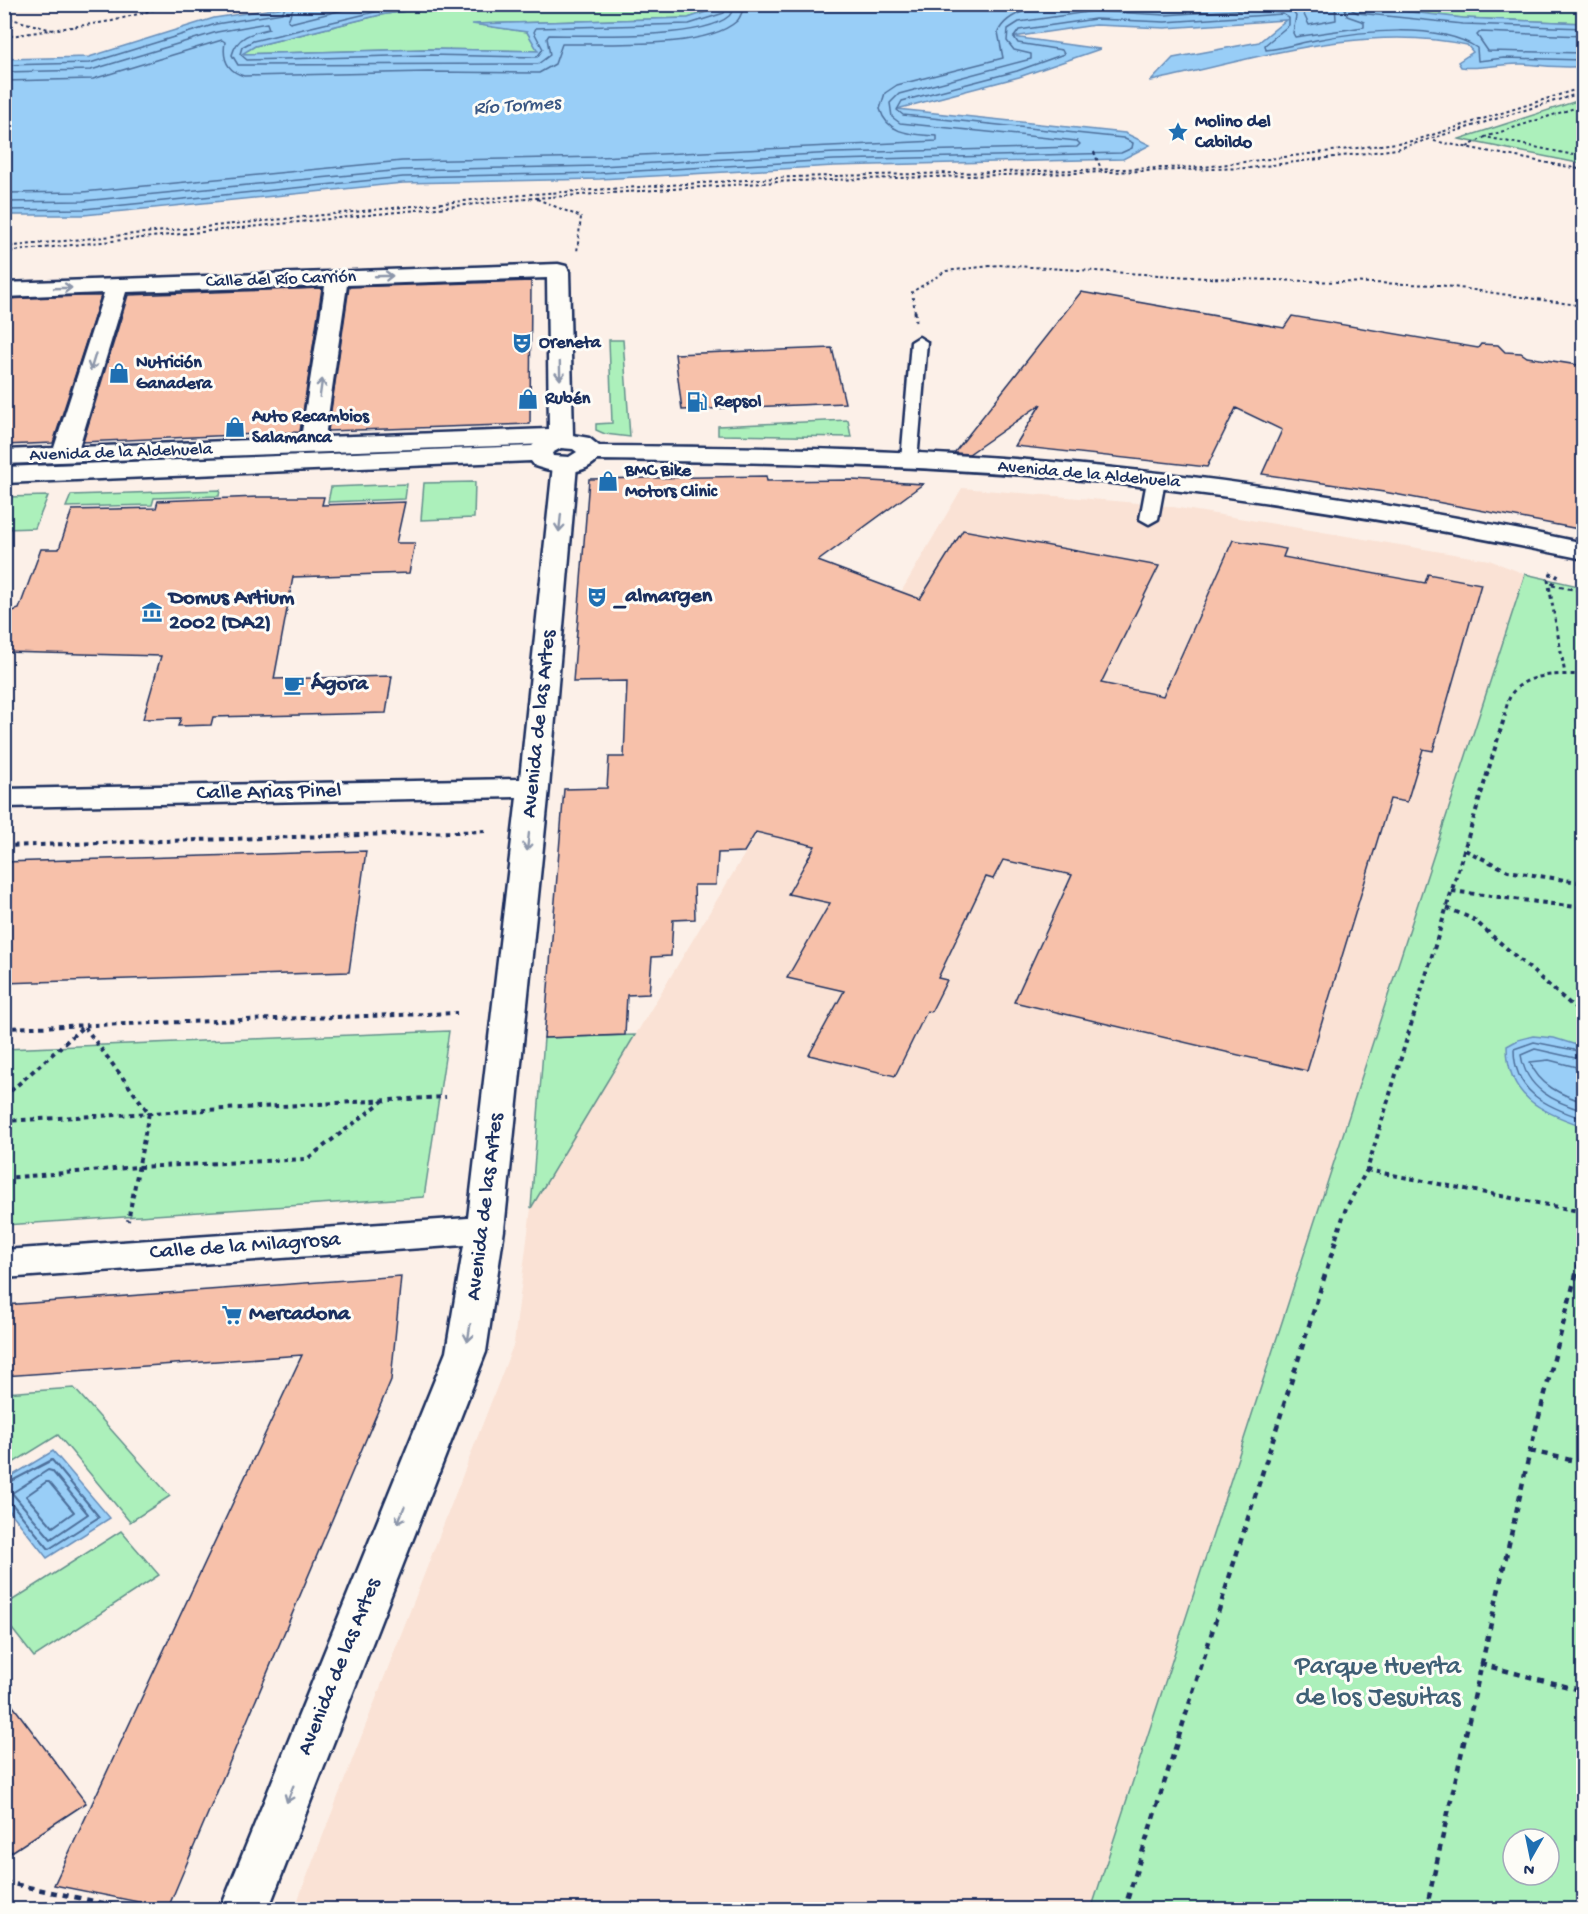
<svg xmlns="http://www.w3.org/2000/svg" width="1588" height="1914" font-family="'Gochi Hand',sans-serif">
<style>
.built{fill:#fae2d5}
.green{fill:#acf0bb;stroke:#64908c;stroke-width:1.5;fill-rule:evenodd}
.water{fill:#99cef7;stroke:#678eba;stroke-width:1.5}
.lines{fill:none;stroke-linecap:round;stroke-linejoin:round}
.shore-far1{stroke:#4d6f9b;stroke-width:1.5}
.shore{stroke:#4d6f9b;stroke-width:2}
.building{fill:#f7c1aa;stroke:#1b2f5e;stroke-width:1.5}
.lane-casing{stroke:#1b2f5e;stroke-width:5}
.street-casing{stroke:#1b2f5e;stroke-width:5}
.secondary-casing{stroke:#1b2f5e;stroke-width:5}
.path-far3{stroke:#1b2f5e;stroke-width:2;stroke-dasharray:3 3;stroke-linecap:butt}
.path-far2{stroke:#1b2f5e;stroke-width:3;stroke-dasharray:4 4;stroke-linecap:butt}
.path-far1{stroke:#1b2f5e;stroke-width:4;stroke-dasharray:4.5 4.5;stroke-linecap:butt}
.path{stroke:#1b2f5e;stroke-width:4.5;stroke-dasharray:6 6;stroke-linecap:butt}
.lane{fill:#fdfcf7;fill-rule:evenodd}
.street{fill:#fdfcf7;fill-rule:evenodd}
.secondary{fill:#fdfcf7;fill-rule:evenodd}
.oneway{stroke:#8c96aa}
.labels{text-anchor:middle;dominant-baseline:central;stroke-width:6;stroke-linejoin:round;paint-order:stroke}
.far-poi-label{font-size:18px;font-weight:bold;fill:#1b2f5e;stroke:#fdfcf7;text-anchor:start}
.far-street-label{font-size:18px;fill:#1b2f5e;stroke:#fdfcf7}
.far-water-label{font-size:20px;font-style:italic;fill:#3a5784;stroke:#fdfcf7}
.poi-label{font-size:22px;font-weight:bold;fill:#1b2f5e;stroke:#fdfcf7;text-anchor:start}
.street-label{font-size:22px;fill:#1b2f5e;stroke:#fdfcf7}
.near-park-label{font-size:27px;fill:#3f5f75;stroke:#fdfcf7}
</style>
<rect width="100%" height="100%" fill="#fcf0e8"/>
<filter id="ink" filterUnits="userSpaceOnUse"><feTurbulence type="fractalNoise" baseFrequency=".0167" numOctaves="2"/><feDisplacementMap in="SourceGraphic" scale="12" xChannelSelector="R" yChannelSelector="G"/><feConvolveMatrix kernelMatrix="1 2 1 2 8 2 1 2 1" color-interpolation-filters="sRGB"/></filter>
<g filter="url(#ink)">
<path class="built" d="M962 488 1161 505 1489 560 1525 574 1091 1909 294 1910 514 1343 531 1208 840 696Z"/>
<path class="green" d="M446 5H731L688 18 476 24 527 32 539 51 428 49 240 54 255 46 380 15Z
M1340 5H1583V23L1463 18Z
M1583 99V164L1459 139Z
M609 340H623L630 437 605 434 596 430V424L612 423Z
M848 420 851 437 718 435V426Z
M466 446 468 449 461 451 5 467 4 463Z
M475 482 474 518 421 520 424 483Z
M407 484 405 499 328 502 331 487Z
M220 490 219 496 154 498 152 505 66 507 71 495Z
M48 496 35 528 5 529V497Z
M1525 574 1583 587V1909L1091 1910ZM1513 1839H1549V1875H1513Z
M449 1031 424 1197 5 1225V1049Z
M635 1035 531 1208 544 1038Z
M74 1388 170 1496 130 1522 58 1435 5 1468V1393Z
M121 1531 159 1575 34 1657 5 1620V1605Z"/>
<path class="water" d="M298 5H446L380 15 255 46 242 54 428 49 538 51 527 32 472 24 688 18 731 4H1340L1463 18 1583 23 1584 66C1563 69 1543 65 1522 64 1502 63 1481 70 1461 67L1458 62 1473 52 1467 45C1364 22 1252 60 1151 81L1173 58 1259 42 1286 20 1165 28 1095 25 1013 37 1100 49 1019 77 897 109 1125 133 1150 145 1123 159 834 166 600 179 403 183 84 215H5V59L89 57 214 18Z
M1533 1036 1554 1038 1583 1047V1126C1540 1112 1507 1096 1507 1046L1518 1040Z
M53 1451 110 1518 47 1558 5 1505V1480Z"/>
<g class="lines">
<path class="shore-far1" d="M295 4 288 20 290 23 367 4
M408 4 253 41 242 47 240 54 247 60 428 55 537 57 543 49 534 32 536 28 689 24 724 13 728 4
M1299 4 1309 25 1336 20 1335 4
M1351 4 1352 10 1358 13 1463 24 1584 28
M1584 36 1480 32 1477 35 1488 51 1584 53
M4 65 90 63 216 24 282 13 287 4
M4 72 91 70 217 32 267 23 269 29C252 33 237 36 232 55L238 65 538 64 550 55 547 38 549 35C586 35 702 40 729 16 732 13 734 7 736 4
M4 81 93 79 222 40 225 42C222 59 227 71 244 76L428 72 539 73 555 64 562 44C605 43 705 50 737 21 741 17 743 9 745 4
M4 193 83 192 402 161 599 157 937 141V136C914 134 888 136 880 109L885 93 897 85 1003 58 998 32C1011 5 1052 7 1078 4
M4 202 83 201 402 170 600 166 834 153 1077 147 1080 144 1077 141 900 123 892 117 890 103 899 94 1031 59V54L1014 50 1007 41 1008 29 1019 22 1094 11 1165 15 1282 7 1291 10 1296 16 1293 33 1295 37 1364 27V22L1347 16 1344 4
M4 210 84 209 403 177 600 173 834 160 1121 153 1132 148 1133 143 1123 138 903 115 897 110 902 101 1017 71 1064 54 1062 50 1018 43 1014 37 1019 30 1095 19 1165 22 1283 14 1289 18V25L1265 45 1266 50C1283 48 1300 43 1316 40 1361 31 1438 22 1477 48L1478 61 1504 58 1584 60
M1584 1052 1534 1042 1514 1049C1514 1093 1547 1107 1584 1119
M1584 1060 1535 1049 1521 1055C1526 1089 1554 1102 1584 1111
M1584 1069 1549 1060 1530 1062C1539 1085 1561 1095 1584 1102"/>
<path class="shore" d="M48 1470 52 1471 88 1514 51 1539 12 1493Z
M46 1482H49L74 1512 53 1527 26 1496Z
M4 1485 52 1460 99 1517 49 1549 12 1504 4 1502"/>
</g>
<path class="building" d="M531 281 530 424 328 431 349 287Z
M322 288 300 432 83 442 128 295Z
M1081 292 1284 328 1292 316 1478 348 1481 344 1498 345 1505 352 1521 353 1527 357 1584 366V530L1384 492 1262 474 1282 430 1236 408 1207 467 1015 446 1041 404 969 454 954 453Z
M81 296H101L53 443 4 445V299Z
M832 348 845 403 682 410 675 354Z
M766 476 767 481 852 480 923 484 818 561 920 599 963 530 1159 566 1101 683 1163 696 1233 540 1286 549 1283 557 1425 583 1428 574 1481 584 1433 751 1423 749 1407 802 1390 799 1307 1071 1014 1002 1072 875 1003 860 993 879 986 877 938 978 947 980 931 1012 927 1011 895 1076 809 1055 844 991 787 978 830 903 788 894 815 846 756 832 744 852 718 853 716 885H694L695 919 673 920 671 956 652 957 649 994 627 995 625 1035 544 1038 564 789 607 788 609 757H624L627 681 573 682 589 479Z
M258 497H324L322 505 405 502 396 543H415L409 573 293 577 274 679 392 676 386 713 213 717 211 725 178 726 181 718 143 719 161 656 4 652V614L19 609 41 549H59L72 510 156 508 158 501Z
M366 851 349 972 4 983V862Z
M401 1276 391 1380 168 1908 54 1885 302 1355 4 1376V1305Z
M4 1694 86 1803 4 1857Z"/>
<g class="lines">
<g class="lane-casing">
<path id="lane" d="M919 337 927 342 917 461 909 466 901 461 911 342Z
M1156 476 1165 481 1158 519 1149 524 1140 519 1147 481Z"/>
</g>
<g class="street-casing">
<path id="street" d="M558 264 566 266 569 271 573 436 567 446 558 448 548 444 4 464V450L54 448 104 293 4 297V283ZM547 278 549 429 325 437 347 285ZM325 286 301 438 79 447 126 292Z
M565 458 574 460 577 465 549 788 504 1230 486 1352 268 1910H220L446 1352 464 1245 4 1278V1250L468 1218 517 797 4 807V789L520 779 553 465 556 460Z"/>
</g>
<g class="secondary-casing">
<path id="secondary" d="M561 433 589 438 599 446C750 447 901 449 1052 462 1231 478 1408 506 1584 543V559C1407 522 1230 493 1051 477 900 464 748 462 597 460 581 477 555 473 535 466L531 461 4 483V467L532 446 539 439ZM561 448 573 449 577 452 569 457 553 456 552 453Z"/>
</g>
<path class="path-far3" d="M4 17 56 31
M4 37 112 21 175 4
M1584 105 1485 137 1584 157
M1434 141 1584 170
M1467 147 1485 137
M1094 152 1102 171
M537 199 581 217 577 252
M4 247 533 194 792 177 1204 167 1413 141 1584 87
M4 252 535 198 793 181 1249 168 1397 149 1584 92
M915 312 912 292 946 271 999 265 1207 278 1439 285 1584 306"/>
<path class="path-far2" d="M915 311 916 322
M1552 572 1548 580 1565 674
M1552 585 1559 573
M1552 585 1584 591
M1504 716C1506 709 1508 699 1512 693 1528 672 1561 674 1584 675"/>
<path class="path-far1" d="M4 846 488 831
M1465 850 1508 871 1584 883
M1452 891 1584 908
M1447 908 1473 919 1584 1016
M4 1028 457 1013
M4 1097 84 1026 149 1113 128 1221
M4 1121 446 1097
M1367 1170 1584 1212
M4 1178 138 1167 307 1159 383 1101
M1336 1238 1346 1208 1367 1170 1505 715"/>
<path class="path" d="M1530 1451 1584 1463
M1480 1664 1584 1691
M4 1882 136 1910
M1124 1910 1337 1237
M1426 1910 1530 1451 1584 1244"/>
<use href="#lane" class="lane"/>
<use href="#street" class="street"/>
<use href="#secondary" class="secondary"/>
</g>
<defs><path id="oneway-shaft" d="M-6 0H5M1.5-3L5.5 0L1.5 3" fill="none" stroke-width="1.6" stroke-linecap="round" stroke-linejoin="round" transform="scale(1.5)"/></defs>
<g class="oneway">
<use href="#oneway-shaft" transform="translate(384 276) rotate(-2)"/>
<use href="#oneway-shaft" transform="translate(63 288) rotate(-2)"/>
<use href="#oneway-shaft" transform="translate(93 362) rotate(107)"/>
<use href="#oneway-shaft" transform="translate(560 371) rotate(89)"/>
<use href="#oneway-shaft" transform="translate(321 388) rotate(-82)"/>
<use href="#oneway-shaft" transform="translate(560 523) rotate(96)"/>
<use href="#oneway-shaft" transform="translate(528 842) rotate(96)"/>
<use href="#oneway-shaft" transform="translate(469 1333) rotate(99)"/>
<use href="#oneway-shaft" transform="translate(401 1515) rotate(112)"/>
<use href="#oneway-shaft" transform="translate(290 1794) rotate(112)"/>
</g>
</g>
<defs>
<g id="sight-bare" transform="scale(1.62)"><path d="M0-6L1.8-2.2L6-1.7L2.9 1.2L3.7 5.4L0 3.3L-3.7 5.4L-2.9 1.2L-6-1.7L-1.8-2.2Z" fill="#1f6fb2" stroke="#fdfcf7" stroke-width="2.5" paint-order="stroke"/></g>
<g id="theatre-bare" transform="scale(1.62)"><path d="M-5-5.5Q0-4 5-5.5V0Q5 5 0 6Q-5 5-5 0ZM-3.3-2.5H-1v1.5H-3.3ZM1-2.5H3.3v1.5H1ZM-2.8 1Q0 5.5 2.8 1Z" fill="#1f6fb2" stroke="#fdfcf7" stroke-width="2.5" paint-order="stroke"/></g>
<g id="shop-bare" transform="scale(1.62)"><path d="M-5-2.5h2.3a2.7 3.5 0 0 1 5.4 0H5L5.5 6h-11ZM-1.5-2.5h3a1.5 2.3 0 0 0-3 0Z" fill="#1f6fb2" stroke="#fdfcf7" stroke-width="2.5" paint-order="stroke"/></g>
<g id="fuel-bare" transform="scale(1.62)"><path d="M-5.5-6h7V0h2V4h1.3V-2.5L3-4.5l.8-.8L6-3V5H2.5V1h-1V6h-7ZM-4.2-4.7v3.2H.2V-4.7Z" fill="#1f6fb2" stroke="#fdfcf7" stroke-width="2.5" paint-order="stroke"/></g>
<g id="museum-bare" transform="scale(1.62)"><path d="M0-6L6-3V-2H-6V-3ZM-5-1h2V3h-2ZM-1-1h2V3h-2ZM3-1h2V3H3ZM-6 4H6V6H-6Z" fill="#1f6fb2" stroke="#fdfcf7" stroke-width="2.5" paint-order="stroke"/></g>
<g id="cafe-bare" transform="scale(1.62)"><path d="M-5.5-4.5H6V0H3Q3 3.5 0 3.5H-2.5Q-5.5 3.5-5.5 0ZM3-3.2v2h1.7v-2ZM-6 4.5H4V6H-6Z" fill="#1f6fb2" stroke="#fdfcf7" stroke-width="2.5" paint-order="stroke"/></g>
<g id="supermarket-bare" transform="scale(1.62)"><path d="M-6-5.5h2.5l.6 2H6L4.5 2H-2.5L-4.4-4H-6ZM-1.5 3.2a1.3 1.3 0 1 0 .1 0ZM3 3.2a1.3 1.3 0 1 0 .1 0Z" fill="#1f6fb2" stroke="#fdfcf7" stroke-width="2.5" paint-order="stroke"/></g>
</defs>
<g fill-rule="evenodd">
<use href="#sight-bare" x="1178" y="132"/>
<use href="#theatre-bare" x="522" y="343"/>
<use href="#shop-bare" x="119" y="373"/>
<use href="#shop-bare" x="528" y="399"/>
<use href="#fuel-bare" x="697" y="402"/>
<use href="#shop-bare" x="235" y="427"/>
<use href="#shop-bare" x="608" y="481"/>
<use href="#theatre-bare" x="597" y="597"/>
<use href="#museum-bare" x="152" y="612"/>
<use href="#cafe-bare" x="294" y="685"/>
<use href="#supermarket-bare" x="232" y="1315"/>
</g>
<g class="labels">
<g class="far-poi-label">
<text x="1195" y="122">Molino del<tspan x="1195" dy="21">Cabildo</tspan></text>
<text x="539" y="343">Oreneta</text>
<text x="136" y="363">Nutrición<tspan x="136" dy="21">Ganadera</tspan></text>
<text x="545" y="399">Rubén</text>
<text x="714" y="402">Repsol</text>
<text x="252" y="417">Auto Recambios<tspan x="252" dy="21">Salamanca</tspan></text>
<text x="625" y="471">BMC Bike<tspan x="625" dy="21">Motors Clinic</tspan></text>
</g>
<g class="far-street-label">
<text transform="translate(281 280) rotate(-2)">Calle del Río Carrión</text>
<text transform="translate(121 453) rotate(-2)">Avenida de la Aldehuela</text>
<text transform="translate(1089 475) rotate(5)">Avenida de la Aldehuela</text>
</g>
<g class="far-water-label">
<text transform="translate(517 107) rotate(-4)">Río Tormes</text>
</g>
<g class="poi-label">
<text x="614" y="597">_almargen</text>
<text x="169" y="599">Domus Artium<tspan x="169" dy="25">2002 (DA2)</tspan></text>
<text x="311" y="685">Ágora</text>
<text x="249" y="1315">Mercadona</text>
</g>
<g class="street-label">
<text transform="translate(540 724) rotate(-84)">Avenida de las Artes</text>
<text transform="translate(269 793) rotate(-1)">Calle Arias Pinel</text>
<text transform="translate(486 1207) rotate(-83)">Avenida de las Artes</text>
<text transform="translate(245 1247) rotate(-4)">Calle de la Milagrosa</text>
<text transform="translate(340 1667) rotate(-68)">Avenida de las Artes</text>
</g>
<g class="near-park-label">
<text x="1378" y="1668">Parque Huerta<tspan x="1378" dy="31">de los Jesuitas</tspan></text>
</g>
</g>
<rect width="1588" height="1914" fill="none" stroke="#fdfcf7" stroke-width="24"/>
<rect x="12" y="12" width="1564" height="1890" fill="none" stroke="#1b2f5e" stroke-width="2" filter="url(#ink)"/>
<g transform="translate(1531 1857) rotate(189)"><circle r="28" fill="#fdfcf7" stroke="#a3aaba" stroke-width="1.5"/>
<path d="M0-4.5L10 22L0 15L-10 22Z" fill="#1f6fb2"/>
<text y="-9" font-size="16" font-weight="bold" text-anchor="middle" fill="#1b2f5e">N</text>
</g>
</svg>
